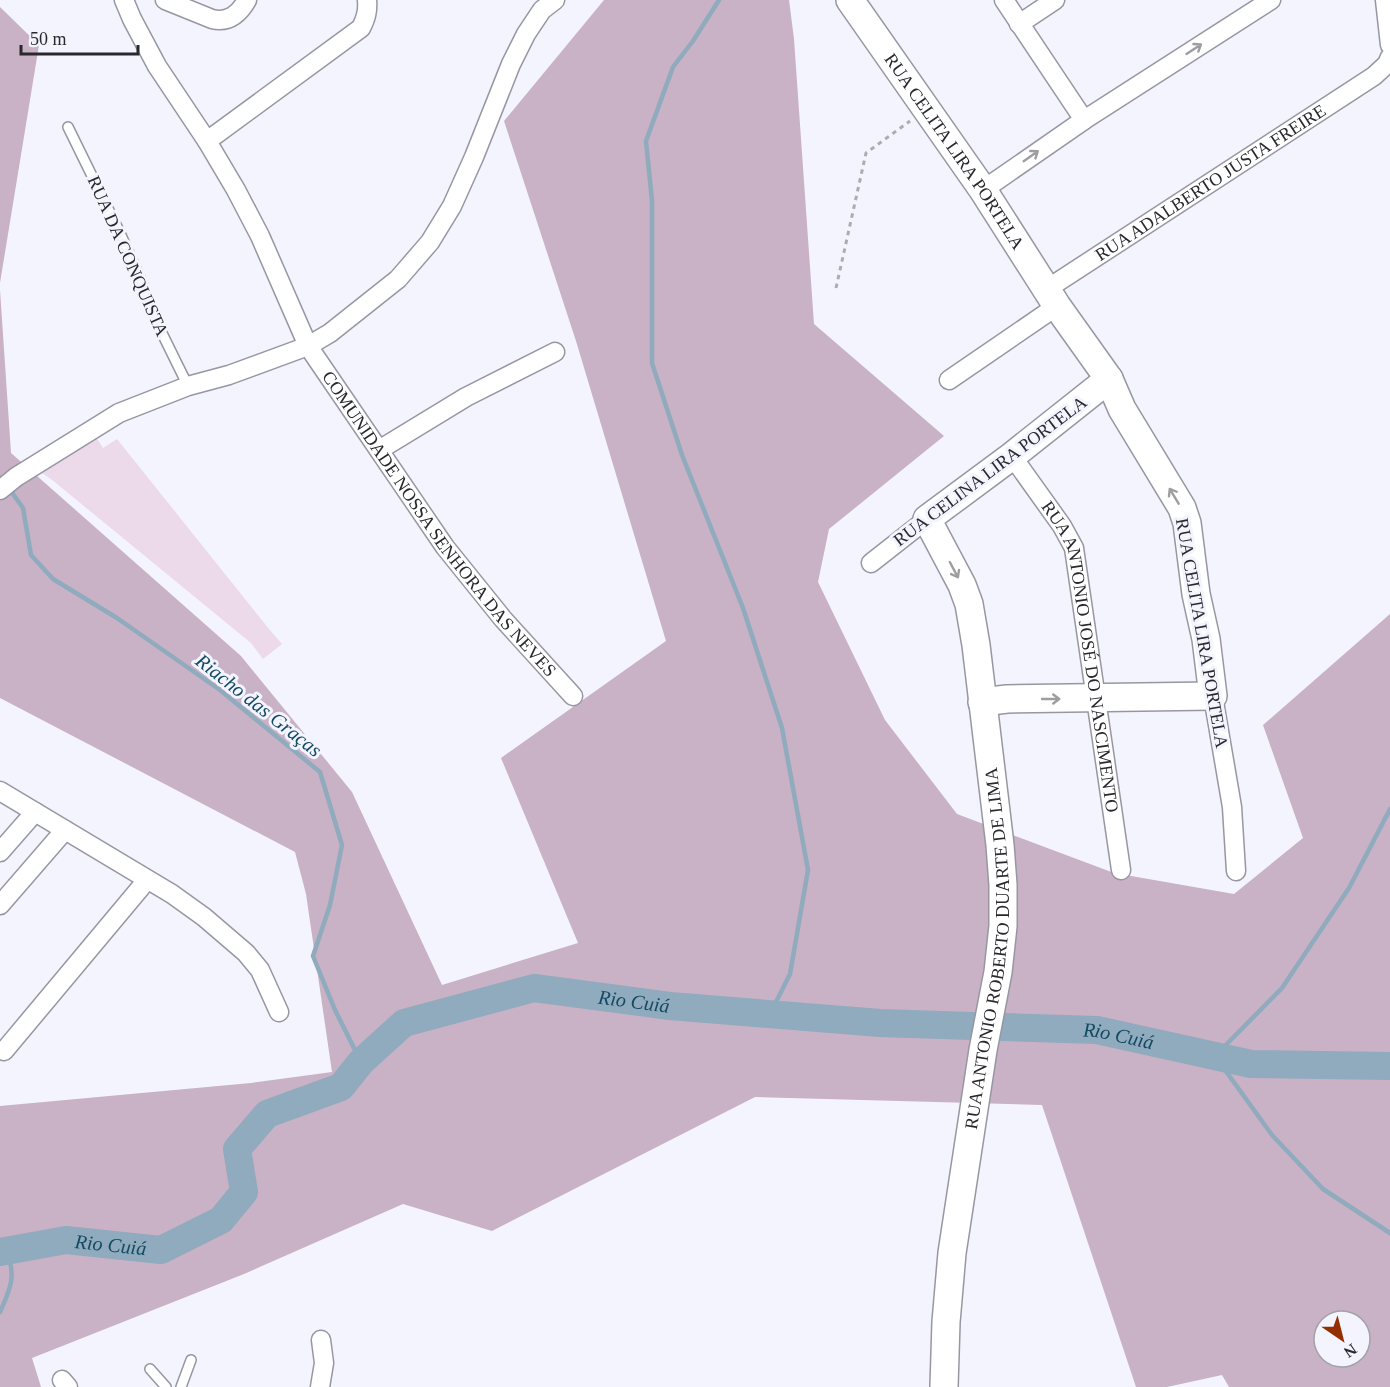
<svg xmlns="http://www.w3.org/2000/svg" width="1390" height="1387" font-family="'Times New Roman',serif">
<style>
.green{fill:#ecd9ea}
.forest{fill:#c9b1c6;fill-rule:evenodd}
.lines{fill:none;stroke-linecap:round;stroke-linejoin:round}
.stream{stroke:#8fabbd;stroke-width:4.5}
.river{stroke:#8fabbd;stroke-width:28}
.service-casing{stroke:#9697a3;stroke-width:12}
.minor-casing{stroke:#9697a3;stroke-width:21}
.secondary-casing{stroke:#9697a3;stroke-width:30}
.path{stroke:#acacb4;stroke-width:3;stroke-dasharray:4.5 4.5;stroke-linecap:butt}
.service{stroke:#fff;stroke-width:9}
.minor{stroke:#fff;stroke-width:18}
.secondary{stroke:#fff;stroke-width:27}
.oneway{stroke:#9e9ea0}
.labels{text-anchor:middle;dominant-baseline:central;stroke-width:6;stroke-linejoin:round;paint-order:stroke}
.street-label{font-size:18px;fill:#28282d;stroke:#f3f4fe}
.water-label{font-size:20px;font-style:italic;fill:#134963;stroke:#f3f4fe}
</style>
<rect width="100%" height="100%" fill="#f3f4fe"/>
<path class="green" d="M96 437 103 448 117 439 269 629 282 644 263 659 251 643 51 479 39 471Z"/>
<path class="forest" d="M604 0H789L794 39 814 324 944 436 829 529 818 582 885 720 957 814 1114 873 1234 894 1303 838 1263 725 1390 614V1387H1229L1222 1375 1167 1387H1136L1042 1105 755 1097 492 1231 403 1204 244 1274 32 1358 41 1387H0V1106L251 1083 332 1072 306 894 295 852 0 698V290L11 453 241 656 352 792 442 985 578 943 501 758 666 641 576 341 504 121ZM1324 1321H1360V1357H1324Z
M0 7 39 45 0 283Z"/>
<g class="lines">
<path class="stream" d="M719 0 693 41 673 67 646 141 652 201V363L682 455 743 608 782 728 808 870 790 974 770 1014
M8 487 23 508 31 555 53 579 117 618 220 690 320 772 342 845 330 905 313 956 335 1010 361 1062
M1390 809 1349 888 1282 988 1215 1056 1272 1135 1323 1189 1390 1233
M0 1312C11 1288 16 1276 7 1251"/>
<path class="river" id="s1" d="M0 1252 66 1240 161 1250 221 1220 244 1192 237 1149 267 1114 341 1087 361 1062 404 1023 534 988 670 1006 880 1023 1097 1030 1251 1064 1390 1066"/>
<g class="service-casing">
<path id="service" d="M68 127 120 233 141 280 155 319 188 386
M150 1369 166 1387
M181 1387 191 1360"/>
</g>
<g class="minor-casing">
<g id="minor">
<path id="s2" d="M124 0 132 19 157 66 207 141 236 190 260 236 308 346 445 547 503 619 573 696"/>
<path d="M165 0 212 19C229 23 239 14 247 0"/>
<path d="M1004 0 1084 120"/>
<path d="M1385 0 1390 45"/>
<path d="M1019 24 1055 0"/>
<path d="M207 141 361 28C366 18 368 11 367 0"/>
<path d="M983 190 1084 120 1271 0"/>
<path id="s3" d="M1047 289 1374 76 1387 64 1390 57"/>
<path d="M949 380 1057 306"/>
<path d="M379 450 466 397 555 352"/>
<path id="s4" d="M1012 456 1062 526 1074 548 1121 870"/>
<path d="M0 490 16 477 119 413 188 386 229 375 308 346 330 333 398 279 430 242 452 206 474 157 511 64 526 34 542 10 555 0"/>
<path d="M871 563 927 519"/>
<path d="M1213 696 1232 807 1236 871"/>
<path d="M0 791 172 894 204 917 246 953 260 970 279 1012"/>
<path d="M0 852 35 812"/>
<path d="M0 905 65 830"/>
<path d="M4 1051 147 880"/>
<path d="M62 1380 68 1387"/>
<path d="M320 1387 324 1363 321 1340"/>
</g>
</g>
<g class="secondary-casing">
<g id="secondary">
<path id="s5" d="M850 0 983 190 1057 306 1109 379 1122 409 1182 508 1187 523 1196 594 1206 639 1213 696 1007 699 982 702"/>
<path id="s6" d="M944 1387 946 1322 952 1253 983 1050 998 972 1003 926V885L1000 845 976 645 969 604 962 585 927 519 1012 456 1109 379"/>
</g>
</g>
<path class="path" d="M836 288 866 153 910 121"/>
<use href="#service" class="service"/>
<use href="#minor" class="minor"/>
<use href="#secondary" class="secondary"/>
</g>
<defs><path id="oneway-shaft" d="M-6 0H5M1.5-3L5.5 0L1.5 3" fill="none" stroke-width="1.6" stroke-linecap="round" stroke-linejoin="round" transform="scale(1.5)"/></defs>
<g class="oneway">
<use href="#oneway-shaft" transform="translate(1194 49) rotate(-33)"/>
<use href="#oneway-shaft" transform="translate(1031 156) rotate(-35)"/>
<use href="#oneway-shaft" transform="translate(1174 496) rotate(-121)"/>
<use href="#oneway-shaft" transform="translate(954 570) rotate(62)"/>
<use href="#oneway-shaft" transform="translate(1051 699)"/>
</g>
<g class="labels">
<g class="street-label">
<text stroke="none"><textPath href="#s5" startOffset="184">RUA CELITA LIRA PORTELA</textPath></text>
<text stroke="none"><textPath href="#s3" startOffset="195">RUA ADALBERTO JUSTA FREIRE</textPath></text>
<text transform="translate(128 256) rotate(66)">RUA DA CONQUISTA</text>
<text transform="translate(990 471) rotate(-37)">RUA CELINA LIRA PORTELA</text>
<text stroke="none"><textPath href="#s2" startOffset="614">COMUNIDADE NOSSA SENHORA DAS NEVES</textPath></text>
<text transform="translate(1202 633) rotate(80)">RUA CELITA LIRA PORTELA</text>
<text stroke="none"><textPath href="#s4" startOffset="218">RUA ANTONIO JOSÉ DO NASCIMENTO</textPath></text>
<text stroke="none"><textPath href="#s6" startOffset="442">RUA ANTONIO ROBERTO DUARTE DE LIMA</textPath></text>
</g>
<g class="water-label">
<text transform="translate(259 705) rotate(38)">Riacho das Graças</text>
<text stroke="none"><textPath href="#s1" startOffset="760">Rio Cuiá</textPath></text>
<text stroke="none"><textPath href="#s1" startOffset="1246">Rio Cuiá</textPath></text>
<text stroke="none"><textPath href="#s1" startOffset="112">Rio Cuiá</textPath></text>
</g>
</g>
<g transform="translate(1342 1339) rotate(145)"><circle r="28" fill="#f3f4fe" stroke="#a2a2aa" stroke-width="1.5"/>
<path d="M0-4.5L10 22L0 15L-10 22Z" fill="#942f00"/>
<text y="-9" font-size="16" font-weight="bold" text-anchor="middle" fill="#28282d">N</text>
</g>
<path d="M21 45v9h117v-9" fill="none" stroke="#28282d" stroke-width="3"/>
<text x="30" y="45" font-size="18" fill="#28282d" stroke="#f3f4fe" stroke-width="4.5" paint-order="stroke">50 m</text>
</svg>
